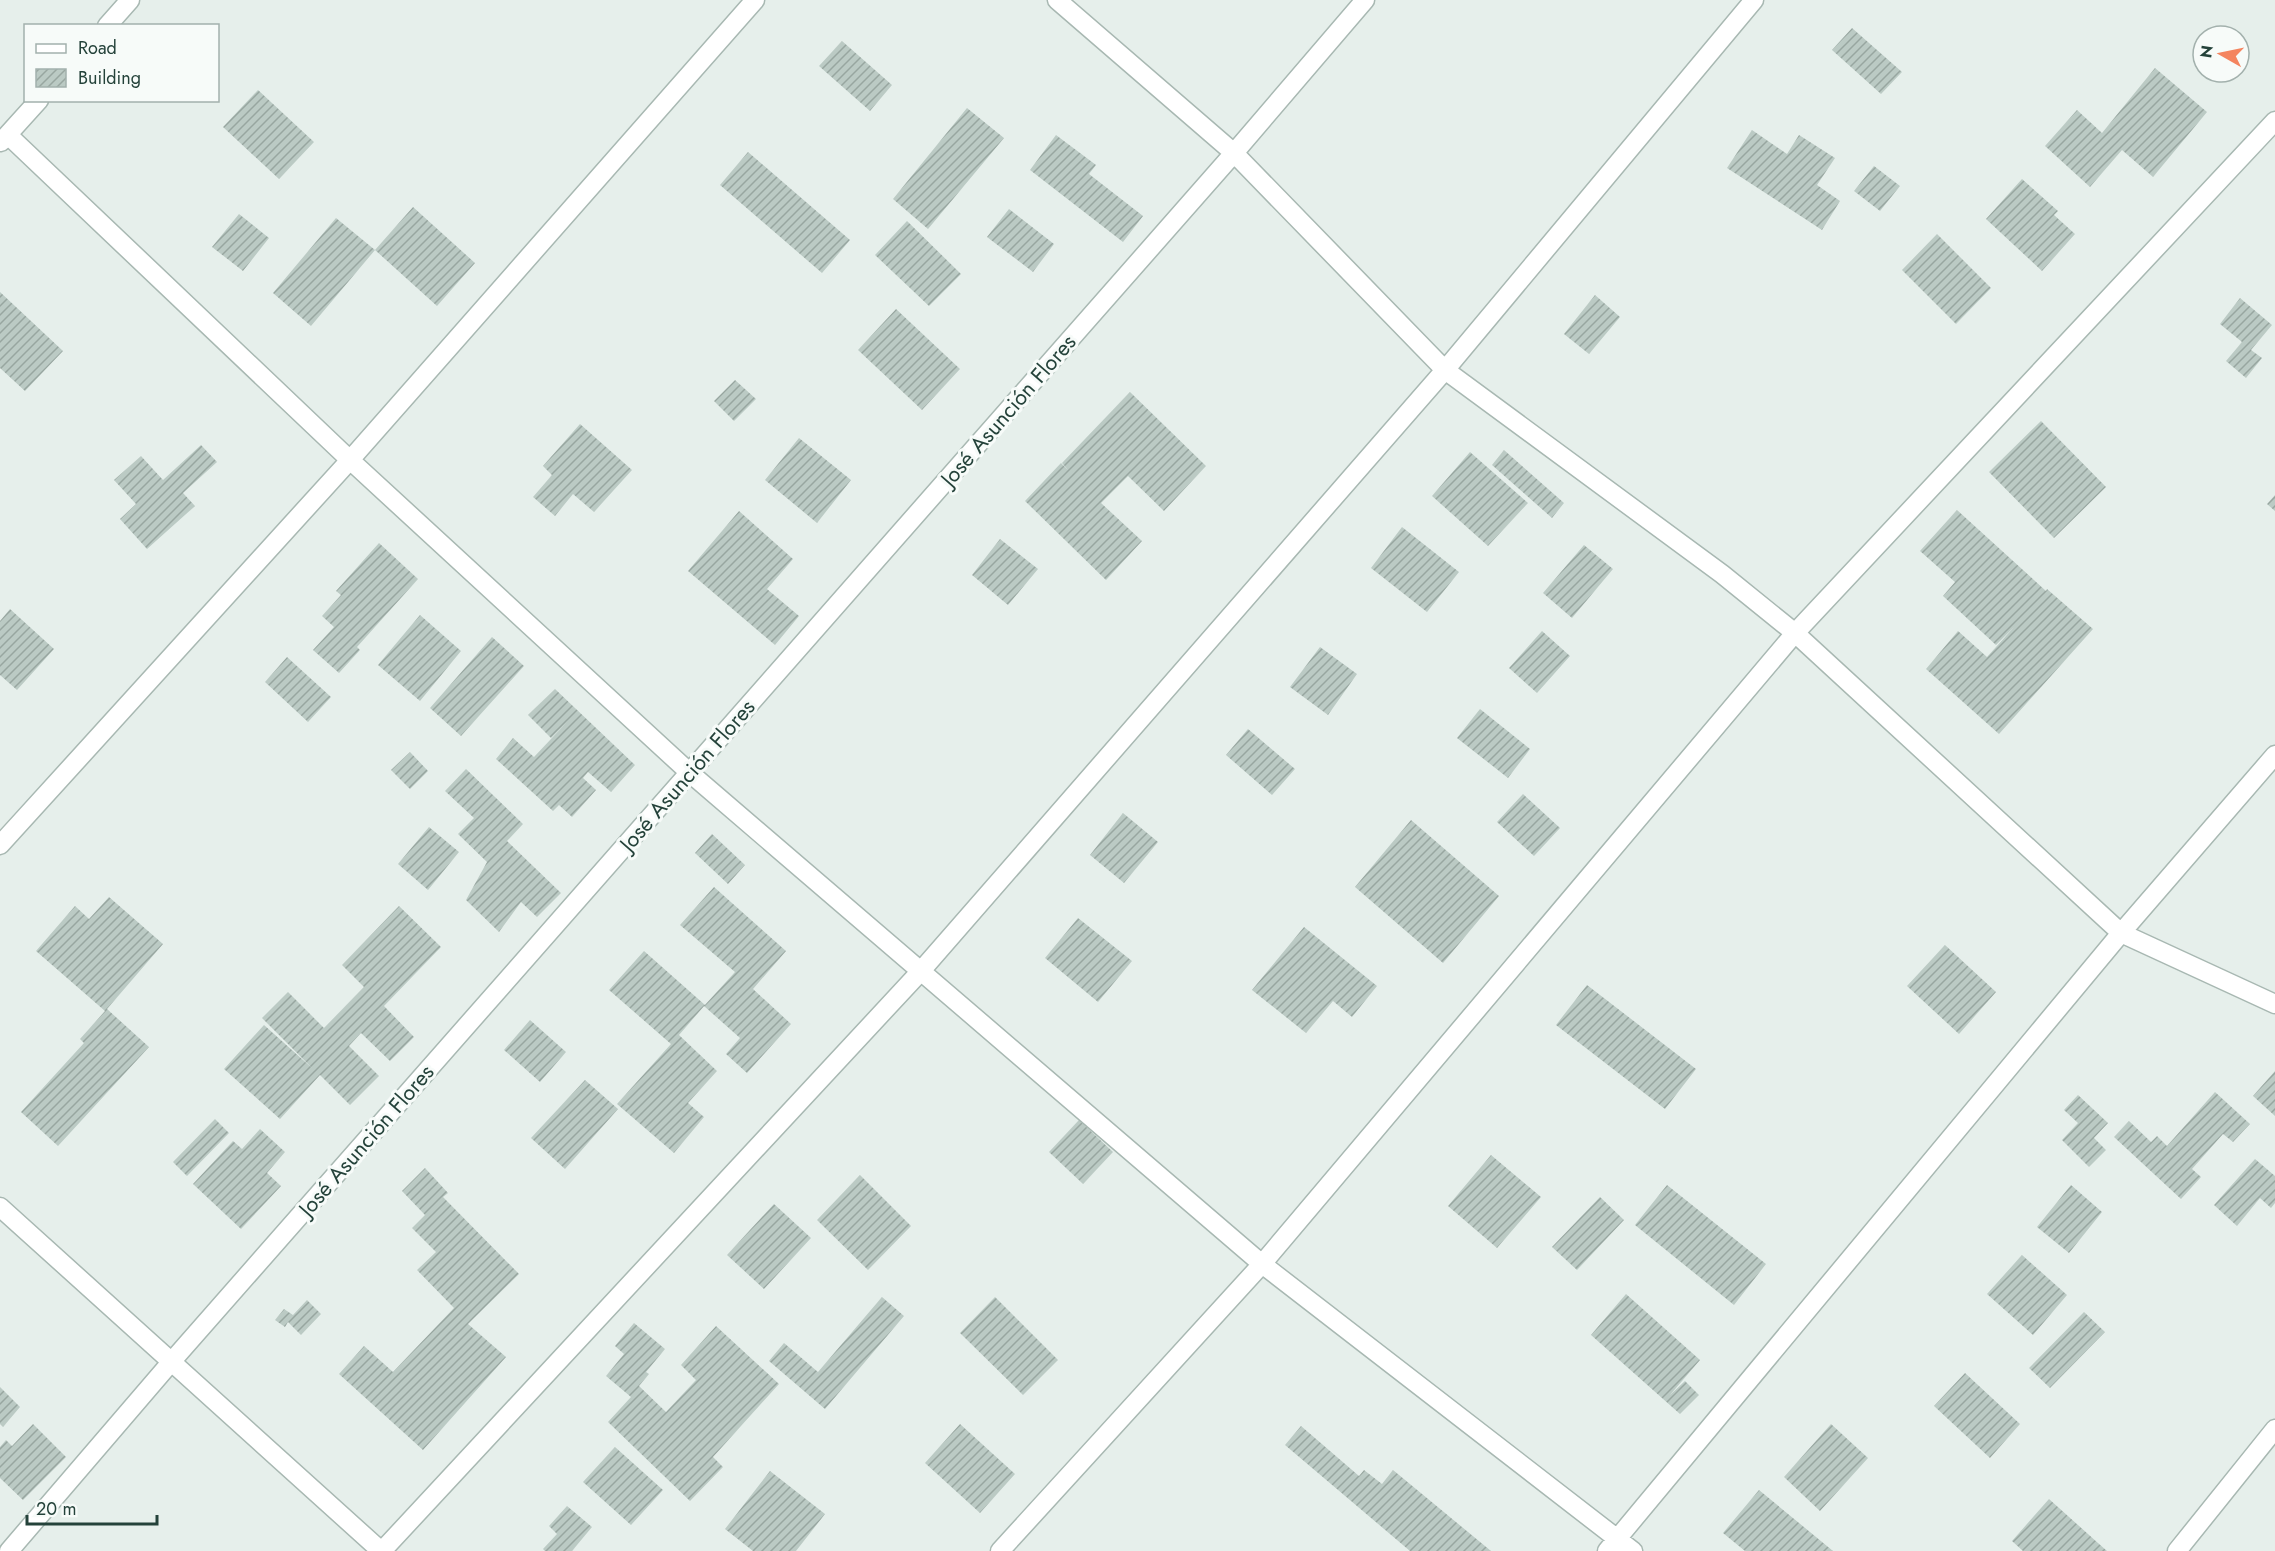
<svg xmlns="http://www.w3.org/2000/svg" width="2275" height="1551" font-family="Jost,sans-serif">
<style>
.building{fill:url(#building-hatch)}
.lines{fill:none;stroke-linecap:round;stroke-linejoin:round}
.minor-casing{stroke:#a8b8b2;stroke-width:21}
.minor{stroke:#fff;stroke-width:18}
.labels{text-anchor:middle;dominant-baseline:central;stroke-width:6;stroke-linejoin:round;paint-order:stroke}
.street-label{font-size:22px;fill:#24423a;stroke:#f7fbf9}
</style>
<defs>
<pattern id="building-hatch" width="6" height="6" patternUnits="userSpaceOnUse" patternTransform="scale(1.5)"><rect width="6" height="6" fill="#bbcac4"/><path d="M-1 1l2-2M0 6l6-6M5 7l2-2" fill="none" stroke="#98a6a0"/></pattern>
</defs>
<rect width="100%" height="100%" fill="#e6efeb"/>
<path class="building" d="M1852 28 1902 72 1881 94 1832 50Z
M842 41 892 85 870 111 819 66Z
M2155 68 2207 112 2153 177 2122 150 2090 187 2045 146 2077 110 2102 133Z
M258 90 314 142 279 179 223 127Z
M967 108 1004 138 928 229 893 199Z
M1752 130 1787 154 1799 135 1835 158 1817 185 1840 201 1822 230 1727 168Z
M1056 135 1096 165 1089 174 1143 216 1123 242 1030 170Z
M748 152 850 240 822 273 720 185Z
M1874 166 1900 186 1880 211 1854 191Z
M2022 179 2058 211 2054 215 2075 234 2042 271 1986 219Z
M413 207 475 263 437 306 375 250Z
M1009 209 1054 244 1033 272 987 237Z
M239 214 269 238 243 271 212 247Z
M336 218 375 250 311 326 273 293Z
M907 221 961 274 929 306 875 255Z
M1937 234 1991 288 1956 324 1902 270Z
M0 292 63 351 25 391 0 368Z
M1595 295 1620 317 1589 354 1564 334Z
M2240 298 2272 325 2251 350 2262 358 2246 378 2226 361 2242 342 2220 324Z
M896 309 960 369 922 410 858 350Z
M735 380 756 399 734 421 714 401Z
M1130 392 1206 466 1164 511 1128 476 1101 503 1142 541 1106 580 1025 501 1061 463 1068 470 1062 463Z
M2041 421 2106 487 2054 538 1989 472Z
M580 424 632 470 594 512 573 494 555 516 533 497 552 475 543 466Z
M799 438 851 480 817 523 765 480Z
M201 445 217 462 183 493 195 506 147 549 120 519 136 504 114 480 141 456 163 480Z
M1504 450 1564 503 1552 518 1492 465Z
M1470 452 1528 503 1488 546 1432 496Z
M2275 495V511L2267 504Z
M1957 510 2046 591 2047 589 2093 629 1999 734 1926 669 1958 631 1987 657 2014 627 1996 645 1943 596 1955 582 1920 551Z
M739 511 793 559 767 589 799 616 775 645 688 571Z
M1402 527 1459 572 1427 612 1371 568Z
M1000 539 1038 569 1008 605 972 575Z
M379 543 418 579 357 647 360 650 339 673 313 650 334 627 322 616 341 595 336 591Z
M1584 545 1613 569 1572 618 1543 593Z
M10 609 54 649 17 690 0 675V621Z
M420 615 461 651 420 701 378 665Z
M1542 631 1570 656 1537 693 1509 668Z
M492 637 524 666 461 736 430 708Z
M1320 647 1357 674 1328 715 1290 687Z
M287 657 331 697 308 722 265 682Z
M555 689 635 765 611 792 588 772 583 778 596 790 572 817 559 805 553 811 496 759 513 738 534 757 567 722 551 738 528 715Z
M1480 709 1530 749 1508 778 1457 738Z
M1248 729 1295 769 1272 795 1226 755Z
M410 752 428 771 410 789 391 770Z
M466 769 523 824 507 841 561 893 537 917 521 902 499 932 466 900 487 862 458 834 474 818 445 791Z
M1523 794 1560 828 1534 856 1497 822Z
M1123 813 1158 842 1124 883 1090 855Z
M1411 820 1499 896 1443 963 1355 887Z
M429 827 459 852 428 890 398 864Z
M712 834 745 865 728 884 695 853Z
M714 887 786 951 753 989 791 1024 747 1073 726 1054 740 1038 704 1006 735 972 680 925Z
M109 897 163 944 107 1009 149 1047 58 1146 21 1112 84 1043 80 1039 105 1011 36 951 75 906 89 919Z
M399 906 441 947 384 1006 414 1037 390 1061 361 1033 349 1046 379 1076 350 1105 320 1075 280 1119 224 1069 264 1025 312 1068 262 1018 288 992 324 1028 364 987 342 965Z
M1078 918 1132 961 1098 1002 1045 958Z
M1304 927 1377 986 1352 1017 1333 1001 1306 1033 1252 990Z
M1945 945 1996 992 1959 1034 1907 986Z
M644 951 705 1005 679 1035 717 1071 688 1103 704 1117 674 1153 617 1104 671 1044 609 990Z
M1587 985 1696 1069 1665 1109 1556 1025Z
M530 1020 566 1052 540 1082 504 1050Z
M2275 1071V1116L2253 1096Z
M585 1080 618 1109 565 1169 531 1138Z
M2215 1092 2250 1124 2233 1142 2223 1134 2192 1169 2201 1177 2181 1199 2114 1137 2129 1121 2151 1142 2157 1136 2167 1146Z
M2078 1095 2108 1123 2094 1138 2106 1150 2089 1167 2062 1140 2078 1123 2064 1110Z
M215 1119 229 1133 187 1176 173 1162Z
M1079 1120 1113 1152 1083 1184 1049 1152Z
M260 1129 285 1152 267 1173 281 1186 241 1229 193 1184 233 1141 242 1149Z
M1491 1155 1541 1197 1497 1248 1448 1206Z
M2255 1159 2275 1176V1203L2271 1208 2260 1198 2237 1226 2214 1205Z
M425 1168 448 1193 443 1197 519 1274 468 1324 506 1357 423 1450 339 1374 364 1346 393 1372 454 1308 417 1270 436 1252 412 1228 425 1215 402 1191Z
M860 1175 911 1226 868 1270 817 1220Z
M1667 1185 1766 1264 1734 1305 1635 1225Z
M2071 1185 2102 1212 2069 1253 2037 1227Z
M1600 1197 1624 1220 1577 1270 1552 1247Z
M774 1204 811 1238 764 1289 727 1255Z
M2022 1255 2067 1295 2033 1335 1987 1294Z
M1626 1294 1700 1360 1670 1395 1685 1381 1699 1395 1680 1414 1591 1335Z
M882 1297 904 1316 825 1409 769 1361 784 1343 818 1372Z
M995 1297 1058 1360 1023 1395 960 1333Z
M307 1300 321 1314 301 1335 288 1322 285 1327 275 1320 284 1309 293 1315Z
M2084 1312 2105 1332 2050 1388 2029 1368Z
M634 1323 665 1349 646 1372 649 1374 639 1386 666 1412 696 1380 681 1365 716 1326 779 1384 713 1457 723 1467 690 1501 608 1422 631 1397 606 1376 624 1354 615 1346Z
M1965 1373 2020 1424 1990 1458 1934 1406Z
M0 1387 20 1407 3 1427 0 1424Z
M33 1424 66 1457 23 1500 0 1478V1447L6 1440 12 1446Z
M960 1424 1015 1474 980 1513 925 1463Z
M1831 1424 1868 1458 1820 1511 1784 1477Z
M1301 1426 1359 1476 1364 1470 1382 1484 1393 1470 1491 1551H1410L1285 1445Z
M615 1447 663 1490 631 1525 583 1482Z
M770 1471 825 1514 796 1551H753L725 1529Z
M1759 1490 1833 1551H1745L1723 1533Z
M2049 1499 2098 1543 2107 1551H2023L2012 1541Z
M567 1506 592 1527 572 1551H545L543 1549 557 1534 549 1526Z"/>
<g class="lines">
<g class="minor-casing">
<path id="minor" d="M1057 0 1234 153 1445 370 1722 574 1795 633 2121 933 2275 1004
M107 26 130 0
M8 135 350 460 690 773 1262 1264 1633 1551
M1 142 39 100
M0 845 350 460 755 0
M0 1207 381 1551
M9 1551 172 1361 1234 153 1365 0
M382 1551 920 972 1445 370 1754 0
M1000 1551 1262 1264 1795 633 2275 121
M1607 1551 2121 933 2275 755
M2177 1551 2275 1429"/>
</g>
<use href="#minor" class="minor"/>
</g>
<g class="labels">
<g class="street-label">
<text transform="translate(1008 410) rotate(-49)">José Asunción Flores</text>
<text transform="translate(687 775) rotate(-49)">José Asunción Flores</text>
<text transform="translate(366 1140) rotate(-49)">José Asunción Flores</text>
</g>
</g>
<rect x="24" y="24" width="195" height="78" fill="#f7fbf9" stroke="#a3b1ad" stroke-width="1.5"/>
<rect x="36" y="44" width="30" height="9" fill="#ffffff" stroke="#a3b1ad" stroke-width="1.5"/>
<text x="78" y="54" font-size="18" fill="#24423a">Road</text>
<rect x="36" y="69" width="30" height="18" fill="url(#building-hatch)" stroke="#a3b1ad" stroke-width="1.5"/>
<text x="78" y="84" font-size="18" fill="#24423a">Building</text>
<g transform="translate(2221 54) rotate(279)"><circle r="28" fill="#f7fbf9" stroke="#a3b1ad" stroke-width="1.5"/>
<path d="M0-4.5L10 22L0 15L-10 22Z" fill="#f4845f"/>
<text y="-9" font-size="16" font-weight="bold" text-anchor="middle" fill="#24423a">N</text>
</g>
<path d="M27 1515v9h130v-9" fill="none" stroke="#24423a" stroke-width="3"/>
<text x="36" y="1515" font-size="18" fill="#24423a" stroke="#f7fbf9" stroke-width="4.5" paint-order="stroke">20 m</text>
</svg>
